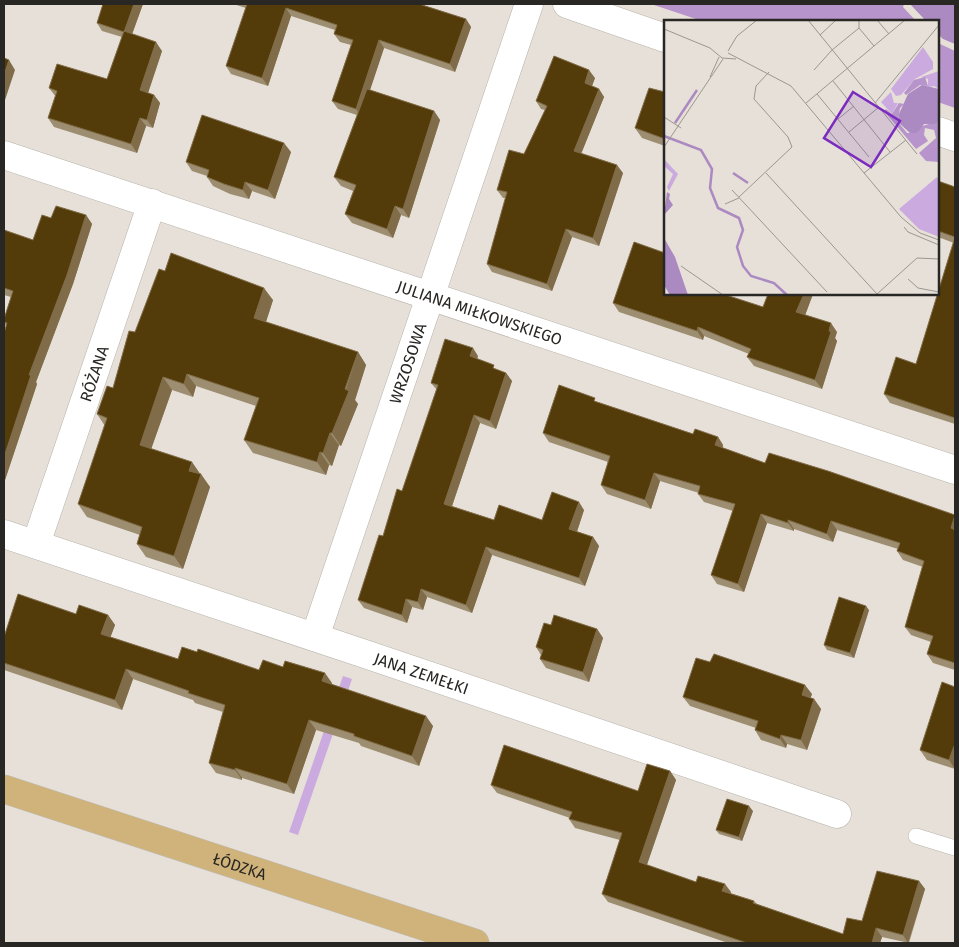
<svg xmlns="http://www.w3.org/2000/svg" width="959" height="947" font-family="'Fira Sans',sans-serif">
<style>
.green{fill:#cbabdf}
.forest{fill:#b794cc}
.water{fill:#ab89c1}
.lines{fill:none;stroke-linecap:round;stroke-linejoin:round}
.lane-casing{stroke:#b8b3ab;stroke-width:16}
.street-casing{stroke:#b8b3ab;stroke-width:29}
.primary-casing{stroke:#bfbebd;stroke-width:29}
.lane{stroke:#fff;stroke-width:15}
.street{stroke:#fff;stroke-width:28}
.primary{stroke:#d0b37a;stroke-width:28}
.wall{fill:#9d8e71}
.shaded-wall{fill:#806c48}
.building{fill:#543b0a;stroke:#806c48}
.labels{text-anchor:middle;dominant-baseline:central;stroke-width:5;stroke-linejoin:round;paint-order:stroke}
.street-label{font-size:16px;fill:#292724;stroke:#f3ede5}
.inset-river{fill:none;stroke:#ab89c1;stroke-width:2.5}
.inset-road{fill:none;stroke:#9a9690;stroke-width:1}
.view{fill:#7b2cbf;fill-opacity:0.15;stroke:#7b2cbf;stroke-width:2.5}
.inset-edge{fill:none;stroke:#292724;stroke-width:2.5}
</style>
<rect width="100%" height="100%" fill="#e6e0d8"/>
<path class="green" d="M343 676 352 679 298 835 289 832Z"/>
<path class="forest" d="M651 4H904L903 7 916 21H702Z
M938 43 955 51V108L938 102Z"/>
<path class="water" d="M910 4H955V44L943 39 938 34V21H926Z"/>
<g class="lines">
<g class="lane-casing">
<path id="lane" d="M916 836 955 848"/>
</g>
<g class="street-casing">
<g id="street">
<path d="M567 4 665 38"/>
<path d="M938 131 955 137"/>
<path id="s1" d="M4 155 955 470"/>
<path id="s2" d="M4 534 365 654 837 814"/>
<path id="s3" d="M36 544 152 203"/>
<path id="s4" d="M315 637 529 4"/>
</g>
</g>
<g class="primary-casing">
<g id="primary">
<path id="s5" d="M4 789 475 943"/>
</g>
</g>
<use href="#lane" class="lane"/>
<use href="#street" class="street"/>
<use href="#primary" class="primary"/>
</g>
<path class="wall" d="M103 4H143L132 34 162 51 148 93 154 95 160 103 153 128 146 126 137 153 54 127 48 118 56 97 49 88 107 79 122 37 102 31 97 23Z
M233 4H419L466 19 471 27 455 72 384 48 370 90 434 111 440 120 409 218 401 215 393 238 352 223 345 214 353 191 341 186 334 177 357 115 338 109 332 101 351 45 340 42 334 34 335 30 291 16 268 86 231 74 226 66 246 8Z
M595 78 592 86 599 89 604 97 581 154 623 173 599 246 572 237 552 291 492 272 487 264 506 198H503L497 190 524 154 545 110 541 109 536 101Z
M665 92V146L642 138 635 128Z
M291 152 275 199 252 191 249 199 230 194 213 186 207 177V176L192 171 186 162Z
M938 181 955 187V424L890 403 884 394 916 364 954 243 938 237Z
M86 215 92 224 73 284 36 382 37 384 4 483V333L6 326 4 323V319L11 297 4 295V230L33 240 51 218Z
M165 271 273 300 266 322 358 352 366 365 355 400 358 404 341 446 339 445 332 466 329 465 326 475 253 453 244 440 256 406 196 386 193 397 172 390 151 449 200 474 210 487 183 569 146 557 137 544 140 535 87 517 78 504 105 426 97 414 113 388 135 332Z
M665 294 763 307 768 294H813L805 315 837 332 835 338 837 341 822 389 754 366 747 357 749 354 704 336 703 340 619 312 613 303Z
M478 356 477 359 497 370 506 373 512 381 496 429 480 423 452 506 494 520H542L584 510 577 532 593 537 599 546 585 586 492 555 472 613 427 597 423 610 412 607 407 623 364 608 358 600 383 536 402 491 437 390 431 383Z
M598 403 693 434 718 437 723 445V448L765 463 955 516V670L933 663 927 654 931 642 911 635 905 627 923 567 903 560 897 551 898 549 837 530 833 542 794 529V531L767 523 744 592 717 584 711 575 733 511 704 502 698 494 699 493 660 481 651 509 607 494 601 485 608 462 549 442 543 433Z
M869 610 854 658 827 650 824 645Z
M76 614 108 615 115 625 110 637 178 659 197 652 259 670 332 683 331 684 433 726 419 766 361 746 359 743 316 730 294 794 242 778V780L216 773 209 763 223 712 195 703 193 700 133 679 122 710 4 670V637Z
M551 625 597 629 603 638 589 682 546 668 540 659 541 655 536 647Z
M710 662 812 694 810 698 814 699 821 709 807 750 787 744 786 748 761 740 755 730 756 728 690 706 683 697Z
M955 687V769L927 760 920 750Z
M670 771 676 780 647 865 696 882 731 892 730 893 754 901 757 904 843 934 862 921 919 881 925 889 909 943 882 937 880 943H728L608 902 602 894 620 840 575 828 569 819 570 818 497 793 491 785 638 791Z
M753 811 742 841 719 834 716 830Z"/>
<path class="shaded-wall" d="M134 4H143L130 40 124 32Z
M286 8 291 16 268 86 262 78Z
M466 19 471 27 455 72 450 64Z
M379 40 384 48 361 117 356 109Z
M156 42 162 51 146 99 140 90Z
M9 60 15 70 4 103V75Z
M589 70 595 78 590 91 585 83Z
M599 89 604 97 579 159 574 151Z
M154 95 160 103 153 128 147 120Z
M434 111 440 120 409 218 403 209Z
M140 118 146 126 137 153 131 144Z
M284 143 291 152 275 199 268 190Z
M617 165 623 173 599 246 593 238Z
M245 182 252 191 249 199 243 190Z
M395 206 401 215 393 238 387 229Z
M86 215 92 224 73 284 36 382 37 384 4 483V457L29 375Z
M566 229 572 237 552 291 547 284Z
M264 288 273 300 263 331 254 318Z
M804 294H813L803 321 796 312Z
M831 323 837 332 835 338 837 341 822 389 815 380Z
M698 327 704 336 703 340 697 331Z
M473 348 478 356 475 364 470 356Z
M358 352 366 365 355 400 358 404 341 446 332 433Z
M506 373 512 381 496 429 490 421Z
M187 374 196 386 193 397 184 384Z
M163 377 172 390 148 458 140 445Z
M474 415 480 423 450 512 444 504Z
M330 433 339 445 332 466 323 453Z
M718 437 723 445 721 453 715 445Z
M320 452 329 465 326 475 317 462Z
M192 462 201 475 189 471Z
M654 473 660 481 651 509 645 500Z
M201 474 210 487 183 569 174 556Z
M579 502 584 510 575 537 569 529Z
M761 514 767 523 744 592 738 584Z
M955 515V535L951 528Z
M788 520 794 529V531L788 523Z
M831 521 837 530 833 542 827 534Z
M593 537 599 546 585 586 579 578Z
M486 547 492 555 472 613 466 605Z
M421 589 427 597 423 610 418 602Z
M406 599 412 607 407 623 402 615Z
M866 606 869 610 854 658 850 653Z
M108 615 115 625 108 644 101 634Z
M597 629 603 638 589 682 583 672Z
M126 669 133 679 122 710 115 700Z
M325 673 332 683 329 691 322 681Z
M805 685 812 694 808 705 802 695Z
M814 699 821 709 807 750 801 740Z
M426 716 433 726 419 766 412 756Z
M309 720 316 730 294 794 287 784Z
M781 735 787 744 786 748 780 739Z
M954 746 955 747V769L949 760Z
M235 768 242 778V780L235 770Z
M670 771 676 780 645 870 639 862Z
M749 806 753 811 742 841 739 837Z
M919 881 925 889 908 943 903 935Z
M725 884 731 892 728 899 722 891Z
M876 928 882 937 880 943H872Z"/>
<path class="building" d="M103 4H134L124 32 97 23Z
M247 4H419L466 19 450 64 379 40 356 109 332 101 353 40 334 34 337 25 286 8 262 78 226 66Z
M124 31 156 42 140 90 154 95 147 120 140 118 131 144 48 118 57 91 49 88 57 64 107 79Z
M554 56 589 70 585 83 599 89 574 151 617 165 593 238 566 229 547 284 487 264 507 192 497 190 509 150 524 154 547 106 536 101Z
M4 58 9 60 4 75Z
M649 88 665 92V139L635 128Z
M367 89 434 111 403 209 395 206 387 229 345 214 356 185 334 177Z
M202 115 284 143 268 190 245 182 243 190 224 184 207 177 209 170 186 162Z
M938 181 955 187V237L938 231Z
M56 206 86 215 67 275 29 375H31L4 457V333L7 323 4 322V319L13 291 4 288V230L33 240 42 215 51 218Z
M955 237V418L884 394 896 357 916 364Z
M634 242 665 253V294H723L763 307 768 294H804L796 312 831 323 829 331 831 332 815 380 747 357 751 349 698 327 697 331 613 303Z
M171 253 264 288 254 318 358 352 345 389 349 391 332 433H330L323 453 320 452 317 462 244 440 259 398 187 374 184 384 163 377 140 445 192 462 189 471 201 474 174 556 137 544 142 527 78 504 107 418 97 414 107 386 113 388 129 331 135 332 159 269 165 271Z
M445 339 473 348 470 356 494 365 493 368 506 373 490 421 474 415 444 504 494 520 499 505 542 520 552 492 579 502 569 529 593 537 579 578 486 547 466 605 421 589 418 602 406 599 402 615 358 600 379 535 383 536 397 489 402 491 438 385 431 383Z
M559 385 595 398 594 401 693 434 695 429 718 437 715 445 765 463 769 453 828 471 955 515 951 528 955 530V663L927 654 933 636 905 627 924 561 897 551 900 543 831 521 827 534 788 520V523L761 514 738 584 711 575 735 504 698 494 700 486 654 473 645 500 601 485 610 456 543 433Z
M18 594 76 614 79 605 108 615 101 634 178 659 182 647 197 652 198 649 259 670 263 660 283 667 285 661 325 673 322 681 426 716 412 756 354 736V734L309 720 287 784 235 768V770L209 763 225 705 188 693 189 691 126 669 115 700 4 663V637Z
M839 597 866 606 850 653 824 645Z
M554 615 597 629 583 672 540 659 543 650 536 647 544 623 551 625Z
M714 654 805 685 802 695 814 699 801 740 781 735 780 739 755 730 758 721 683 697 696 658 710 662Z
M942 682 955 687V746H954L949 760 920 750Z
M504 745 638 791 647 764 670 771 639 862 696 882 698 876 725 884 722 891 754 901 753 903 843 934 847 918 862 921 877 871 919 881 903 935 876 928 872 943H747L602 894 622 833 569 819 572 812 491 785Z
M727 799 749 806 739 837 716 830Z"/>
<g class="labels">
<g class="street-label">
<text stroke="none"><textPath href="#s1" startOffset="501">JULIANA MIŁKOWSKIEGO</textPath></text>
<text stroke="none"><textPath href="#s4" startOffset="289">WRZOSOWA</textPath></text>
<text stroke="none"><textPath href="#s3" startOffset="180">RÓŻANA</textPath></text>
<text stroke="none"><textPath href="#s2" startOffset="440">JANA ZEMEŁKI</textPath></text>
<text stroke="none"><textPath href="#s5" startOffset="248">ŁÓDZKA</textPath></text>
</g>
</g>
<g transform="translate(664 20)">
<rect width="275" height="275" fill="#e6e0d8"/>
<path d="M259 27 269 42V49L251 59 237 75 232 76 227 69ZM275 51V69L270 66 264 67V59L257 57ZM227 72 230 83H234L228 94 217 82ZM0 139 14 154 5 171 3 167 9 154 0 146ZM273 157 275 160V217L255 209 235 189Z" fill="#cbabdf"/>
<path d="M261 57 264 66 256 65 242 75 240 73 250 60ZM235 83 240 84 236 88 234 102 243 113H253L255 107 275 101V142L262 141 255 133 272 118 270 110 261 108 260 115 264 121 252 129 220 91 222 89 228 94Z" fill="#b794cc"/>
<path d="M258 65 275 69V101L271 104H260L253 113H246L234 102 235 94 244 74ZM3 172 6 174 5 179 9 185 0 195ZM0 218 11 237 24 275H6L0 265Z" fill="#ab89c1"/>
<path class="inset-river" d="M11 103 33 70M0 116 37 130 48 149 46 168 54 188 75 198 79 210 73 227 79 246 87 256 110 263 123 275M69 153 84 163"/>
<path class="inset-road" d="M144 0 253 134M195 0V8L210 26M213 0 225 14M0 9 46 28 58 38 72 39M156 15 172 0M168 30 195 8M64 31 73 16 93 0M64 33 127 66 237 197 256 213 275 220M150 50 168 30M46 57 55 37M169 61 226 132M153 74 205 137M142 83 241 0M211 83 275 5M0 97 17 108M174 99 190 86M185 112 215 87M0 127 59 39M102 153 213 274M200 153 242 120M68 170 163 272M75 177 128 127 124 117 90 79 92 66 105 52M61 184 75 178M240 207 244 212 275 225M17 246 59 275M244 259 254 268 275 272M213 274 253 238 275 239"/>
<path class="view" d="M189 72 236 101 207 147 160 118Z"/>
<rect width="275" height="275" class="inset-edge"/>
</g>
<rect width="959" height="947" fill="none" stroke="#292724" stroke-width="10"/>
</svg>
